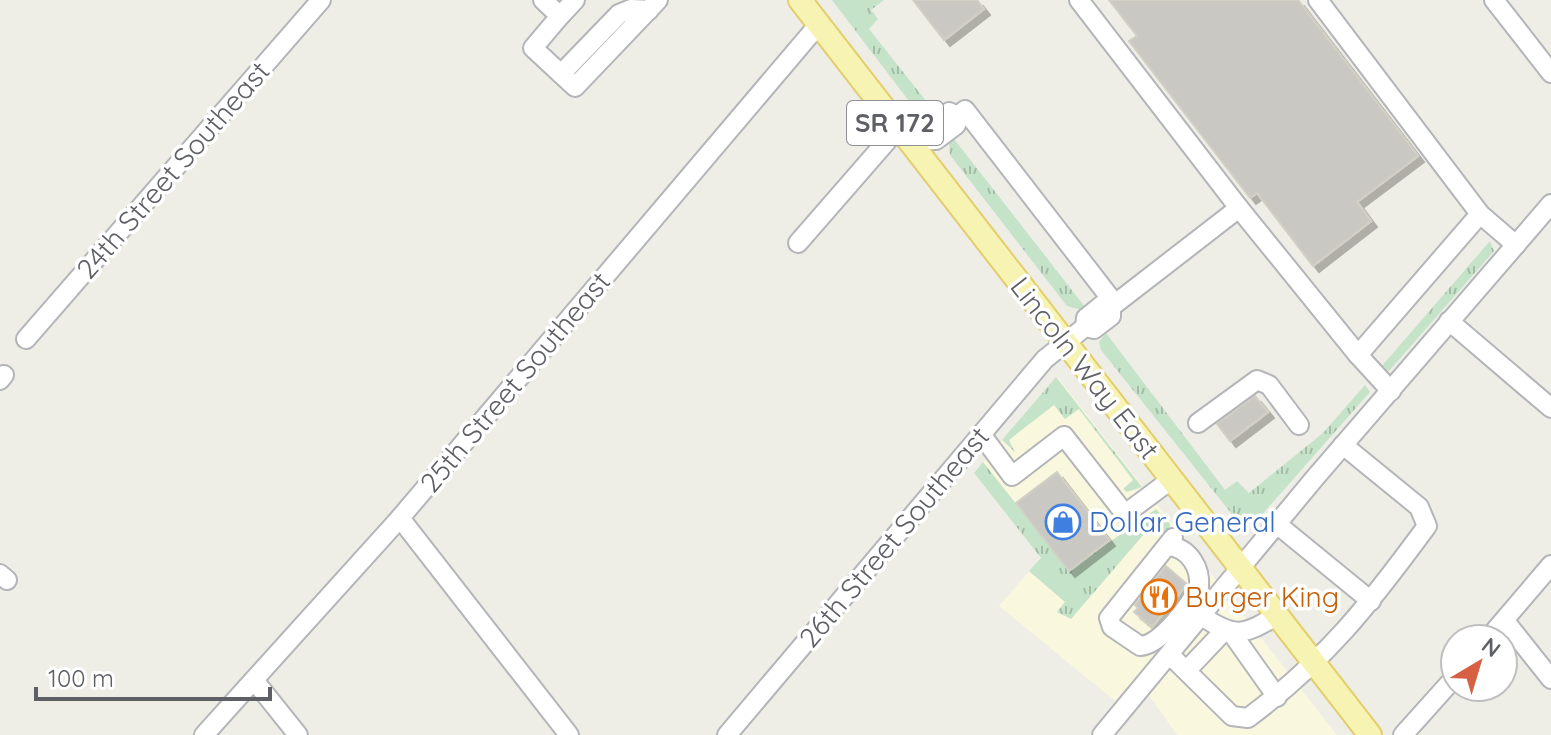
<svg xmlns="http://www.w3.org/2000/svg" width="1551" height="735" font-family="Quicksand,sans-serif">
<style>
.commercial{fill:#faf7df}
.grass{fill:url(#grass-tufts)}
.building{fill:#cac8c2;stroke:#d2d0c5;stroke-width:2;filter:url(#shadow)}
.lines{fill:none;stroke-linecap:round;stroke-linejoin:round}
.minor-casing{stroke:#b3b5b9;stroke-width:22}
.major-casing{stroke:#e3ce6b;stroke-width:26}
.minor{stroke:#fff;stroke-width:18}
.major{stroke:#f7f3b3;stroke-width:22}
.labels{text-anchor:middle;stroke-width:7;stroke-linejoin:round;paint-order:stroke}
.shield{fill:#fff;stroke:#8e9093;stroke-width:2}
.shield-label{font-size:26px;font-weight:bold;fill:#5e6065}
.street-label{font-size:28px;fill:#5e6065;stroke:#fff}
.shop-label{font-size:28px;fill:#366cbe;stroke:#fff;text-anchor:start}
.food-label{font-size:28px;fill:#c56008;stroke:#fff;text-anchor:start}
</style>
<defs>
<pattern id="grass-tufts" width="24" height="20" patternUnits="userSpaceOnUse" patternTransform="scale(2)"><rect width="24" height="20" fill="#c5e3c9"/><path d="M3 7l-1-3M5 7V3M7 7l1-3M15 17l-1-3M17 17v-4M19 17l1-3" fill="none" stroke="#a3bba7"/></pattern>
<filter id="shadow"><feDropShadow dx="6" dy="6" stdDeviation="0" flood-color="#0004"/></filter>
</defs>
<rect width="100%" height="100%" fill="#eeede6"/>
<polygon class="commercial" points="1056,377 1059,379 1337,735 1177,735 1136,677 1115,701 999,606 1041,558 974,473"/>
<g class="grass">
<polygon points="832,0 884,0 871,10 878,19 869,29 934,111 925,115 915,109"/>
<polygon points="954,139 1085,307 1081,310 1067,306 950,155 949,144"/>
<polygon points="1490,241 1494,251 1389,371 1381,367"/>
<polygon points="1106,333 1225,490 1237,481 1249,493 1323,433 1365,385 1370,392 1259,518 1253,523 1239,523 1101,350 1099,342"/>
<polygon points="1056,377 1142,487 1127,492 1123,489 1133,480 1079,409 1065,419 1054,405 1009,440 1015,452 1002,440"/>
<polygon points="983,462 1069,571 1156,509 1170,524 1169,534 1161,536 1150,527 1071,619 1057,612 1065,602 1029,571 1041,558 974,473"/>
</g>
<g class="building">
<polygon points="913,0 977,0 984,9 944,40"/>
<polygon points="1109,0 1298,0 1418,156 1357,202 1371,221 1313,266 1257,193 1250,198 1129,41 1137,36"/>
<polygon points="1255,396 1268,412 1230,441 1217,424"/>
<polygon points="1057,472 1109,540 1069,571 1016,503"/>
<polygon points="1166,566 1187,584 1152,627 1134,612 1138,608 1135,605"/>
</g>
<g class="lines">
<g class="minor-casing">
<g id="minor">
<polyline points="543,0 560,16 575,0"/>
<polyline points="1079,0 1239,208 1358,355 1480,214"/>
<polyline points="1318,0 1480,214 1516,245"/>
<polyline points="1494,0 1551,73"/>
<polyline points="560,16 533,48 575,87 658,0"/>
<polyline points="561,74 619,14 631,9 649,10"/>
<polyline points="958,116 949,112 929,128 922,140 936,140 956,125 958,116 965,110 1115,304 1239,208"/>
<polyline points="798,243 899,127"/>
<polyline points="1449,321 1551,408"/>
<polyline points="26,339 321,0"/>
<polyline points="1358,355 1391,391"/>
<polyline points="0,380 4,375"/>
<polyline points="1198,423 1257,380 1269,385 1299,425"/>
<polyline points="981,434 1012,476 1064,436 1125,514 1172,479"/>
<polyline points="400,518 569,735"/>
<polyline points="1278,525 1371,601"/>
<path d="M1169,546C1189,548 1201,568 1199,587C1190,605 1161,645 1140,646L1112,627L1109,618L1173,538"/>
<polyline points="0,574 7,580"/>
<path d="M1202,616C1235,639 1244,635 1278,615"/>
<polyline points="1505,621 1551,679"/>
<polyline points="1231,632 1277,697"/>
<polyline points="1488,639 1551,565"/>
<path d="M1170,655L1232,716L1248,718C1327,659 1369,605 1427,526L1419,507L1343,445"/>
<polyline points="1187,670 1224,631"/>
<polyline points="254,680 298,735"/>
<polyline points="204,735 400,518 819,24"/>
<polyline points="727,735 1045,359 1085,327 1086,318 1102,305 1111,307 1111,316 1094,329 1085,327"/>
<polyline points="1102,735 1314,479 1551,204"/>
<polyline points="1403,735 1455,677"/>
</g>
</g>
<g class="major-casing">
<polyline id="major" points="800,0 1370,735"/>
</g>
<use href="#minor" class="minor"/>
<use href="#major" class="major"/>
</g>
<defs>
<g id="shop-ring" transform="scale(1.8)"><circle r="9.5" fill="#fff" stroke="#3f7fe0" stroke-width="1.5"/><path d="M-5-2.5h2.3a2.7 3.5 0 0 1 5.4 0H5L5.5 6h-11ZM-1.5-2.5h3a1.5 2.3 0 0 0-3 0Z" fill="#3f7fe0"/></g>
<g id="restaurant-ring" transform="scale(1.8)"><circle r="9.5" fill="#fff" stroke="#e8710a" stroke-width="1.5"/><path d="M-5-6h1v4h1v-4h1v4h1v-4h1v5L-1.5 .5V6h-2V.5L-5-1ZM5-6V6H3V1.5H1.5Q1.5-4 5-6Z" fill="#e8710a"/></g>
</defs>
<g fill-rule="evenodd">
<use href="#shop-ring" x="1063" y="522"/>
<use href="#restaurant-ring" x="1159" y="597"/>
</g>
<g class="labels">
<rect class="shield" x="847" y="101" width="96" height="44" rx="6"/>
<g class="shield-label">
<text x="895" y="132">SR 172</text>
</g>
<g class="street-label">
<text transform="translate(173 170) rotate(-49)" y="10">24th Street Southeast</text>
<text transform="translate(1085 368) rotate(52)" y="10">Lincoln Way East</text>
<text transform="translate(515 382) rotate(-50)" y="10">25th Street Southeast</text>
<text transform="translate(894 537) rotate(-50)" y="10">26th Street Southeast</text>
</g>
<g class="shop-label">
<text x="1089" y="532">Dollar General</text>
</g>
<g class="food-label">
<text x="1185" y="607">Burger King</text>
</g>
</g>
<g transform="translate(1479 663) rotate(38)"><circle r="38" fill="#ffffff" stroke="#bfbfc1" stroke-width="2"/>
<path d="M0-6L14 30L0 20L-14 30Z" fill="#d75f43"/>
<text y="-12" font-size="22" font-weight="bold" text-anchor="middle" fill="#5e6065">N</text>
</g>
<path d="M36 687v12h234v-12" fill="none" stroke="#5e6065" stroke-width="4"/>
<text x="48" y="687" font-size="24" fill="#5e6065" stroke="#ffffff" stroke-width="6" paint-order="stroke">100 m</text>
</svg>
